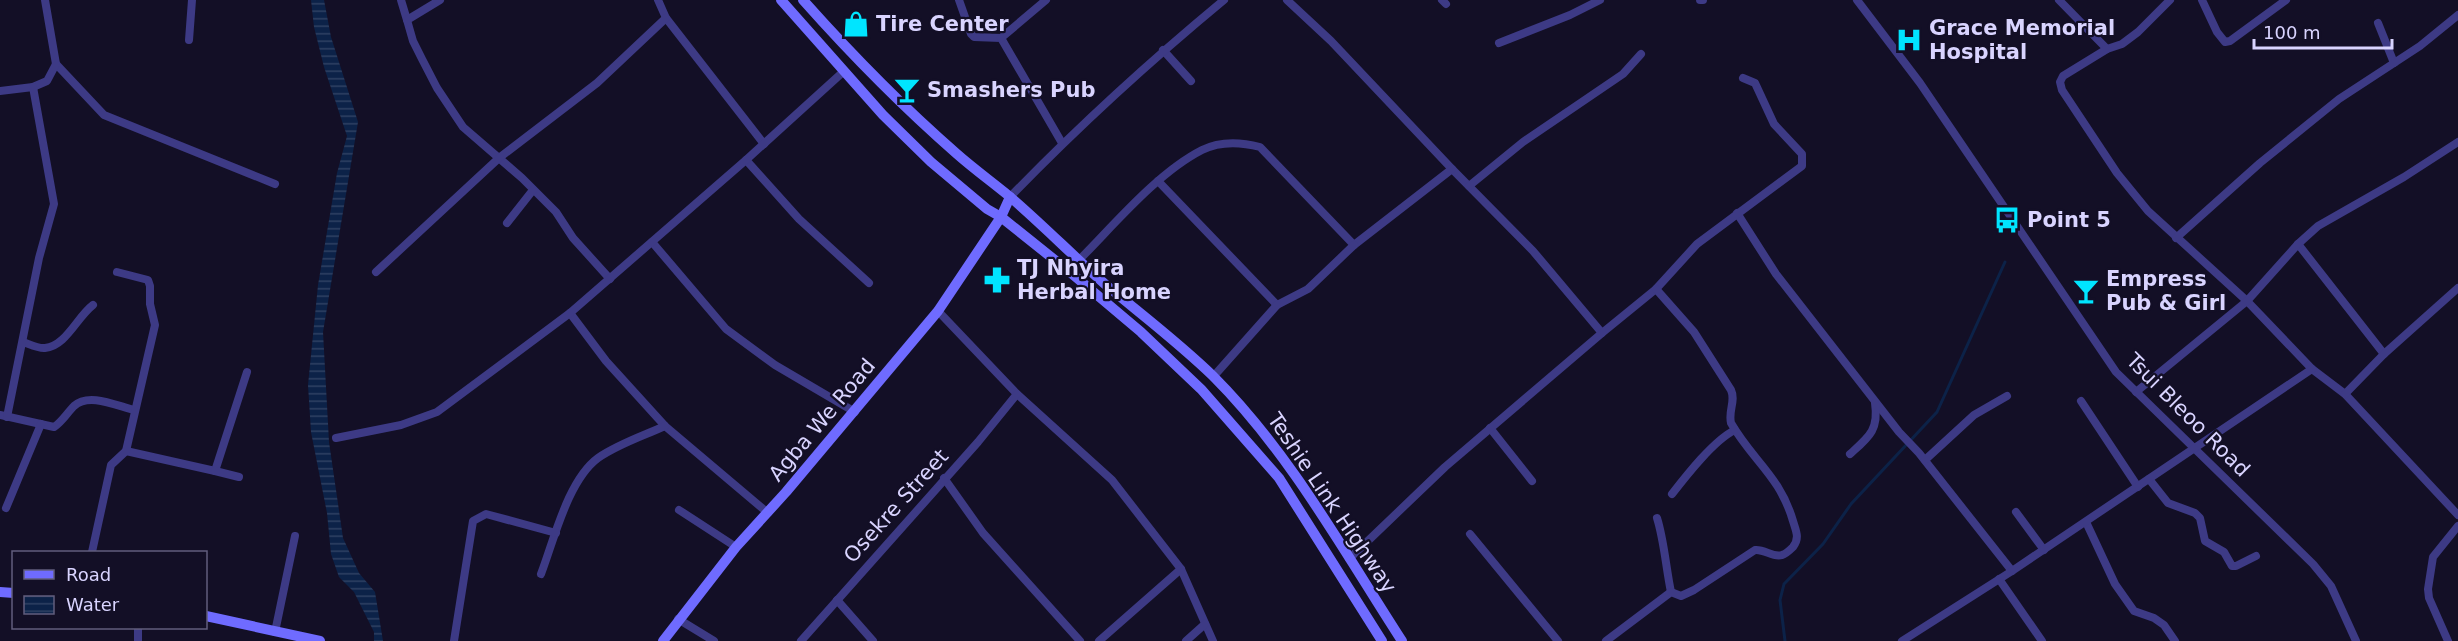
<svg xmlns="http://www.w3.org/2000/svg" width="2458" height="641" font-family="'DejaVu Sans',sans-serif">
<style>
.water{fill:url(#water-rules)}
.lines{fill:none;stroke-linecap:round;stroke-linejoin:round}
.stream{stroke:#0c2248;stroke-width:3}
.minor{stroke:#3d3a85;stroke-width:8}
.secondary{stroke:#6f6bff;stroke-width:10}
.labels{text-anchor:middle;stroke-width:4.5;stroke-linejoin:round;paint-order:stroke}
.poi-label{font-size:21px;font-weight:bold;fill:#d9d4ff;stroke:#130f26;text-anchor:start}
.street-label{font-size:21px;fill:#d9d4ff;stroke:#130f26}
</style>
<defs>
<pattern id="water-rules" width="6" height="5" patternUnits="userSpaceOnUse" patternTransform="scale(1.5)"><rect width="6" height="5" fill="#0c2248"/><path d="M0 2.5h6" fill="none" stroke="#2f4163"/></pattern>
</defs>
<rect width="100%" height="100%" fill="#130f26"/>
<polygon class="water" points="311,0 324,0 331,37 358,122 323,332 329,442 343,538 359,573 375,592 383,641 374,641 374,632 354,592 339,577 331,554 327,513 311,432 308,385 318,285 337,173 347,136 324,67 314,27"/>
<g class="lines">
<polyline class="stream" points="1785,641 1780,600 1784,584 1823,544 1851,504 1937,412 2005,262"/>
<g class="minor">
<polyline points="401,0 407,20"/>
<polyline points="440,0 407,20 413,41 422,59 437,88 463,127 522,178 556,212 573,238 610,279"/>
<polyline points="658,0 666,18 764,144"/>
<polyline points="959,0 971,34 974,37 1001,38 1062,143"/>
<polyline points="1287,0 1331,41 1452,169 1533,251 1602,333"/>
<polyline points="1442,0 1446,4"/>
<polyline points="1700,0 1703,0"/>
<polyline points="1857,0 1920,83 2116,372 2313,564 2331,586 2356,641"/>
<polyline points="2059,0 2107,49"/>
<polyline points="2170,0 2138,32 2122,44 2107,49 2063,76 2060,82 2062,90 2117,173 2148,211 2247,301 2312,369 2345,394 2458,515"/>
<polyline points="2202,0 2217,32 2225,42 2230,41 2286,0"/>
<polyline points="2378,23 2394,63"/>
<polyline points="1001,38 1046,0"/>
<polyline points="189,40 192,0"/>
<polyline points="1499,43 1570,15 1600,0"/>
<polyline points="1163,50 1191,81"/>
<polyline points="56,64 104,115 275,184"/>
<polyline points="0,91 33,87 47,81 56,64 45,0"/>
<polyline points="746,160 799,219 869,283"/>
<polyline points="1158,181 1277,305"/>
<polyline points="1469,186 1523,142 1623,74 1641,54"/>
<path d="M1010,197C1078,127 1149,62 1224,0"/>
<polyline points="1737,213 1776,274 1899,432 1919,453 2012,571"/>
<polyline points="507,223 533,190"/>
<polyline points="2176,238 2260,163 2339,99 2420,46 2458,15"/>
<polyline points="652,242 726,329 775,365 855,412"/>
<polyline points="2298,244 2384,354"/>
<path d="M1079,260C1114,225 1157,173 1202,150C1220,141 1241,142 1260,147L1354,245L1452,169"/>
<polyline points="376,272 499,158 597,83 666,18"/>
<polyline points="938,311 1017,394 1112,480 1181,569 1213,641"/>
<polyline points="570,313 606,361 665,426 768,513"/>
<path d="M23,342C29,344 39,349 45,348C66,346 77,317 93,305"/>
<polyline points="1213,377 1277,305 1308,289 1354,245"/>
<polyline points="2136,392 2247,301 2298,244 2318,226 2404,177 2458,142"/>
<polyline points="2345,394 2384,354 2458,288"/>
<polyline points="2081,401 2138,487"/>
<path d="M0,415L54,427C62,422 67,413 74,406C89,392 117,406 134,410"/>
<polyline points="7,417 39,258 54,204 33,87"/>
<polyline points="1490,428 1532,481"/>
<polyline points="336,438 401,425 437,412 570,313 746,160 843,72"/>
<polyline points="126,451 215,471 247,372"/>
<path d="M1850,454C1869,437 1879,430 1875,403"/>
<polyline points="1925,460 1974,415 2007,396"/>
<polyline points="215,471 239,477"/>
<polyline points="944,478 983,533 1080,641"/>
<polyline points="2149,479 2168,503 2195,513 2200,518 2205,541 2224,552 2232,566 2236,566 2256,556"/>
<path d="M1672,494C1686,476 1714,440 1735,430"/>
<polyline points="6,508 41,424"/>
<polyline points="679,510 736,547"/>
<polyline points="2016,512 2044,550"/>
<path d="M1657,518C1664,540 1666,568 1671,592"/>
<polyline points="2086,522 2115,584 2134,611 2154,618 2164,625 2175,641"/>
<polyline points="1470,534 1558,641"/>
<polyline points="92,552 111,465 126,451 155,325 150,304 150,286 148,280 117,272"/>
<polyline points="1349,559 1445,467 1602,333 1656,289 1697,244 1802,166 1802,154 1774,124 1755,83 1743,78"/>
<path d="M541,574C554,540 568,480 598,458C618,444 643,436 665,426"/>
<polyline points="1999,579 2042,641"/>
<polyline points="837,600 873,641"/>
<polyline points="678,619 714,641"/>
<polyline points="275,632 295,536"/>
<polyline points="138,641 138,628"/>
<polyline points="454,641 473,521 486,514 556,533"/>
<polyline points="801,641 978,442 1017,394"/>
<polyline points="1099,641 1181,569"/>
<polyline points="1186,641 1205,624"/>
<path d="M1606,641L1671,592L1681,596L1694,590L1755,550C1765,549 1773,558 1782,555C1786,554 1790,550 1793,547C1800,538 1796,531 1793,521C1780,476 1752,460 1731,423C1728,411 1736,401 1731,390L1694,332L1656,289"/>
<polyline points="1902,641 2012,571 2312,369"/>
<polyline points="2448,641 2429,598 2428,589 2433,557 2458,526"/>
</g>
<g class="secondary">
<polyline points="781,0 883,115 931,162 987,209 1001,217 1071,273 1141,332 1201,389 1279,478 1382,641"/>
<path d="M803,0C851,54 902,106 957,154C974,169 992,182 1009,196C1043,225 1073,256 1106,285C1142,315 1179,343 1213,376C1290,453 1343,550 1402,641"/>
<polyline points="0,592 14,593"/>
<polyline points="206,616 320,641"/>
<polyline points="663,641 736,547 786,492 938,311 1001,217 1010,197"/>
</g>
</g>
<defs>
<g id="shop-bare" transform="scale(2.07)"><path d="M-5-2.5h2.3a2.7 3.5 0 0 1 5.4 0H5L5.5 6h-11ZM-1.5-2.5h3a1.5 2.3 0 0 0-3 0Z" fill="#00e5ff" stroke="#130f26" stroke-width="2.5" paint-order="stroke"/></g>
<g id="hospital-bare" transform="scale(2.07)"><path d="M-5-5h3v3.5h4V-5h3V5h-3V1.5h-4V5h-3Z" fill="#00e5ff" stroke="#130f26" stroke-width="2.5" paint-order="stroke"/></g>
<g id="bar-bare" transform="scale(2.07)"><path d="M-6-5H6L.8 .8V4.5H3.5V6h-7V4.5H-.8V.8Z" fill="#00e5ff" stroke="#130f26" stroke-width="2.5" paint-order="stroke"/></g>
<g id="bus-bare" transform="scale(2.07)"><path d="M-5-6H5V4H4V6H2V4H-2V6H-4V4H-5ZM-3.5-4V0h7V-4ZM-3.5 1.2v1.5H-2V1.2ZM2 1.2v1.5H3.5V1.2Z" fill="#00e5ff" stroke="#130f26" stroke-width="2.5" paint-order="stroke"/></g>
<g id="pharmacy-bare" transform="scale(2.07)"><path d="M-2-6h4v4h4v4h-4v4h-4v-4h-4v-4h4Z" fill="#00e5ff" stroke="#130f26" stroke-width="2.5" paint-order="stroke"/></g>
</defs>
<g fill-rule="evenodd">
<use href="#shop-bare" x="856" y="24"/>
<use href="#hospital-bare" x="1909" y="40"/>
<use href="#bar-bare" x="907" y="90"/>
<use href="#bus-bare" x="2007" y="220"/>
<use href="#pharmacy-bare" x="997" y="280"/>
<use href="#bar-bare" x="2086" y="291"/>
</g>
<g class="labels">
<g class="poi-label">
<text x="876" y="31">Tire Center</text>
<text x="1929" y="35">Grace Memorial<tspan x="1929" dy="24">Hospital</tspan></text>
<text x="927" y="97">Smashers Pub</text>
<text x="2027" y="227">Point 5</text>
<text x="1017" y="275">TJ Nhyira<tspan x="1017" dy="24">Herbal Home</tspan></text>
<text x="2106" y="286">Empress<tspan x="2106" dy="24">Pub &amp; Girl</tspan></text>
</g>
<g class="street-label">
<text transform="translate(2188 415) rotate(45)" y="7">Tsui Bleoo Road</text>
<text transform="translate(822 420) rotate(-50)" y="7">Agba We Road</text>
<text transform="translate(1332 503) rotate(56)" y="7">Teshie Link Highway</text>
<text transform="translate(896 506) rotate(-48)" y="7">Osekre Street</text>
</g>
</g>
<rect x="12" y="551" width="195" height="78" fill="#130f26" stroke="#625e7d" stroke-width="1.5"/>
<rect x="24" y="570" width="30" height="9" fill="#6f6bff" stroke="#625e7d" stroke-width="1.5"/>
<text x="66" y="581" font-size="18" fill="#d9d4ff">Road</text>
<rect x="24" y="596" width="30" height="18" fill="url(#water-rules)" stroke="#625e7d" stroke-width="1.5"/>
<text x="66" y="611" font-size="18" fill="#d9d4ff">Water</text>
<path d="M2254 39v9h138v-9" fill="none" stroke="#d9d4ff" stroke-width="3"/>
<text x="2263" y="39" font-size="18" fill="#d9d4ff" stroke="#130f26" stroke-width="4.5" paint-order="stroke">100 m</text>
</svg>
